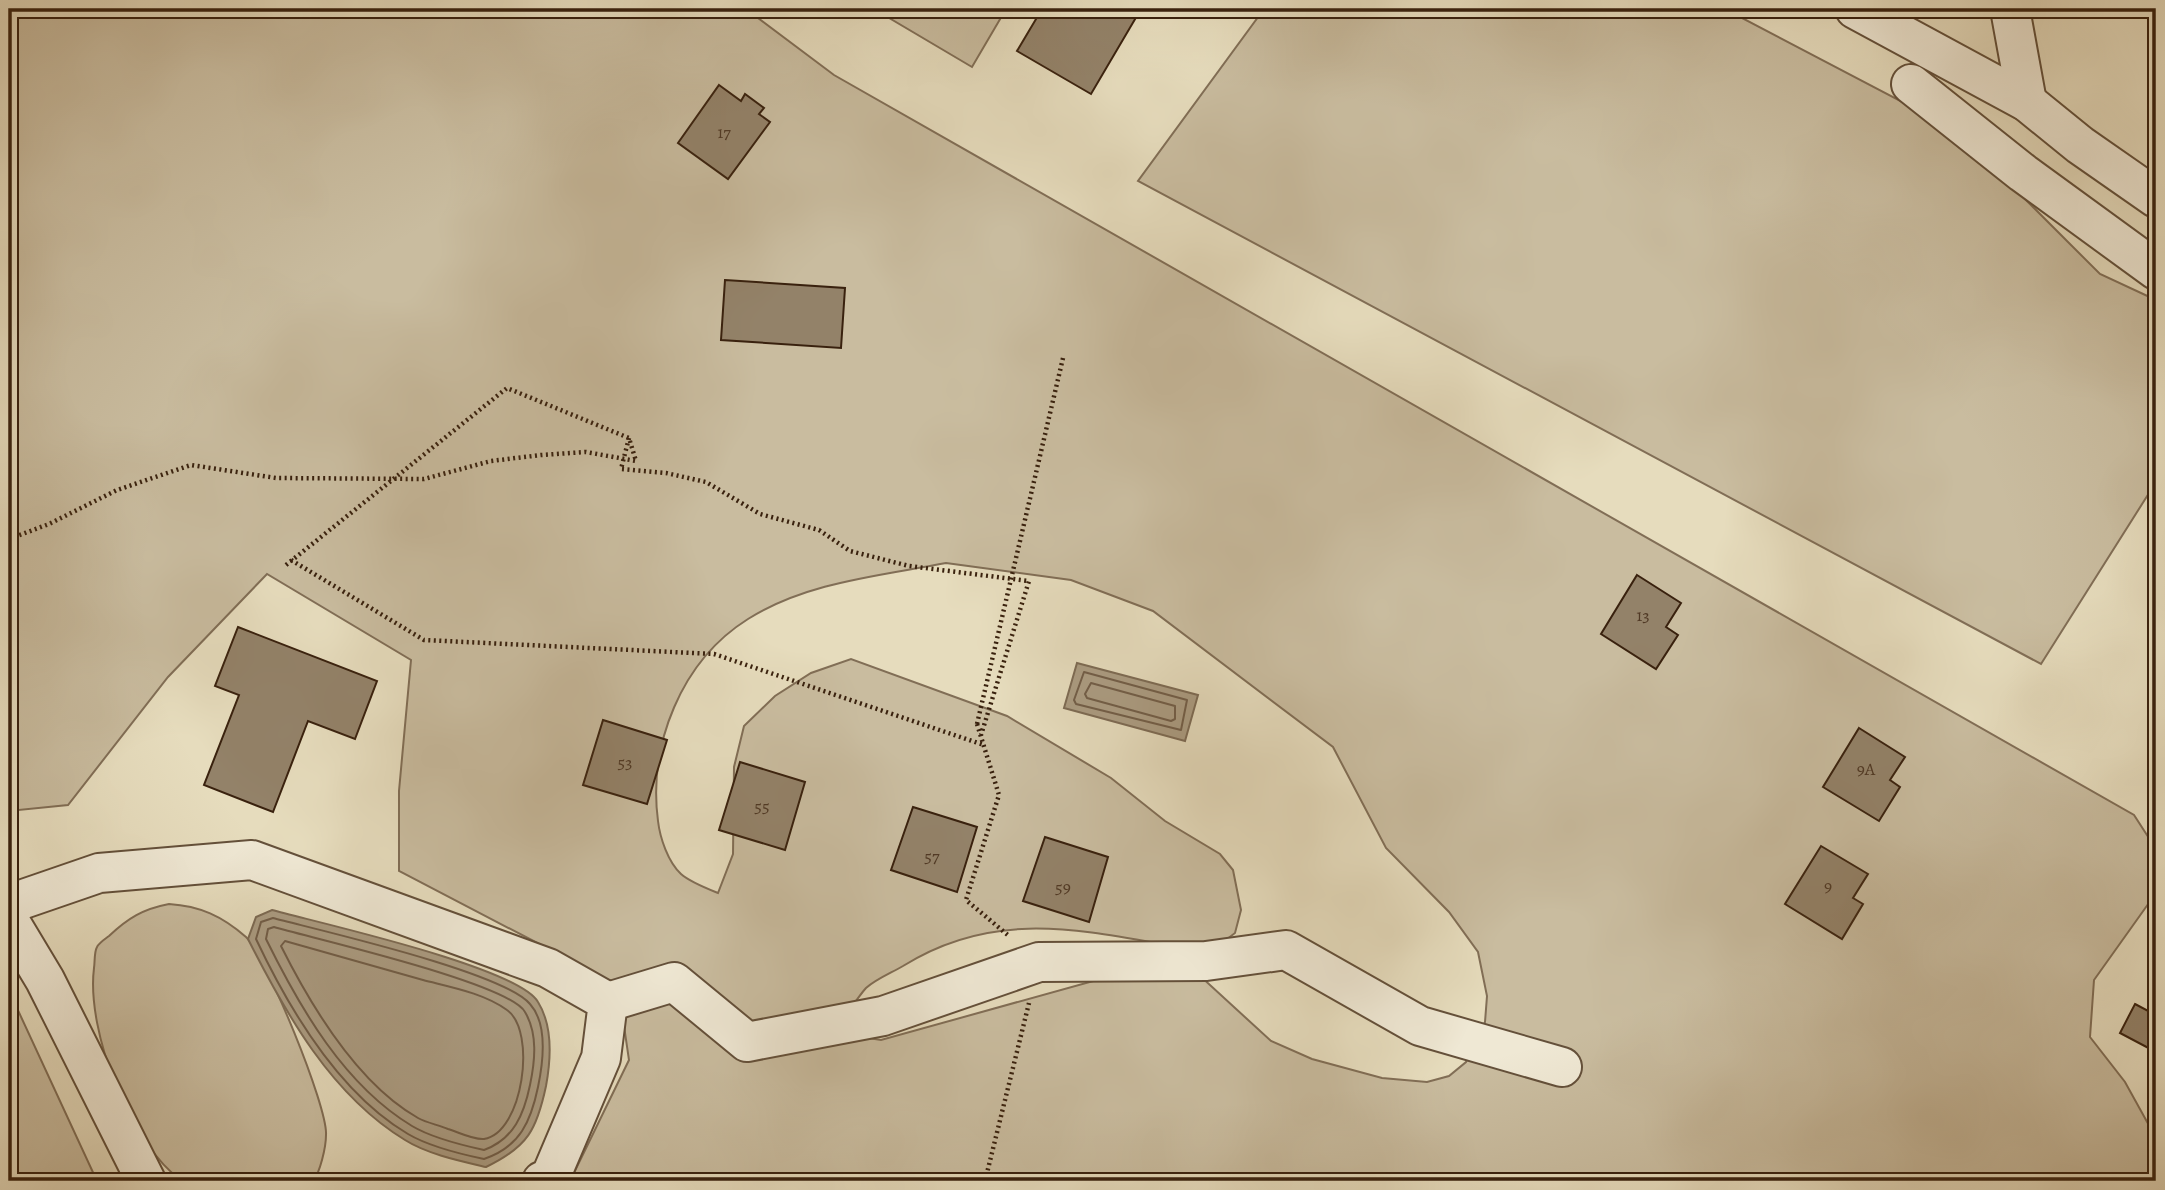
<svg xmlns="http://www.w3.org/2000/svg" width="2165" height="1190" font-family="Alegreya,serif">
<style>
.green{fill:#c9bc9f;stroke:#816e56;stroke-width:2;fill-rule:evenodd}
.water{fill:#ab9c82;stroke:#7d6b54;stroke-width:2}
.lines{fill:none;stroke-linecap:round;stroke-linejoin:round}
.shore{stroke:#725e48;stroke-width:2}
.building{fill:#938269;stroke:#39210e;stroke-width:2}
.minor-casing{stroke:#64503a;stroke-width:42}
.path{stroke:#39210e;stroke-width:4.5;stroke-dasharray:2 3.5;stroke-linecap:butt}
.minor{stroke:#efe8d4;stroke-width:38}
.path-bridge{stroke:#39210e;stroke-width:4.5;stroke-dasharray:2 3.5;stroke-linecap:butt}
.labels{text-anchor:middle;stroke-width:6;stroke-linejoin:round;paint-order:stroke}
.number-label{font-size:18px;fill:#503925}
</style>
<rect width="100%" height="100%" fill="#e6dcbd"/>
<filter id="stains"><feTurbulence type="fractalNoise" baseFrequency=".00286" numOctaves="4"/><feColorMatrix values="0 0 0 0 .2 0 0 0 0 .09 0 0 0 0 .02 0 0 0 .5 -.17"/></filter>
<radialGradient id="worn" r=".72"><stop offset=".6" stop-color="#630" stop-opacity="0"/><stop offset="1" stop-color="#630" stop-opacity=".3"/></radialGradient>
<g class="green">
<path d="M9,9H746L834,75L2134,815L2156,849V893L2094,980L2090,1037L2125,1082L2156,1138V1181H570L629,1060L618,985L399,871V791L411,660L267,574L168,677L68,805L9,811ZM946,563L1071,580L1153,611L1333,747L1386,848L1449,912L1478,952L1487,996L1485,1022L1466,1062L1449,1076L1427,1082L1382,1078L1312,1059L1271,1041L1198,974L1104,978L881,1040L856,1036L841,1022C849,1012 857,998 866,988C876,979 891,973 903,966C1000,905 1092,933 1197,950L1218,946L1235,933L1241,910L1233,870L1220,854L1165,821L1111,778L1007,716L851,659L811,673L775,696L744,726L734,767L733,854L718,893C708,889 690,882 681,874C668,862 660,838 658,821C648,745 681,661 748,619C807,582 879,576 946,563Z"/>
<polygon points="874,9 1006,9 972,67"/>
<polygon points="1264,9 1725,9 1956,130 2100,274 2156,300 2156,482 2041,664 1138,181"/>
<path d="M169,904C200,906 222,916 246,937C266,956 328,1107 326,1135C326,1147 320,1173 313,1181H182C130,1144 86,1031 94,968C95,962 94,952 97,947C99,943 105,939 109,936C128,918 143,909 169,904Z"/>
<polygon points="9,991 10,993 97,1181 9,1181"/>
</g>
<g class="water">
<polygon points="1077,663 1198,695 1185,741 1064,708"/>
<path d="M272,910C319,923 518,967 538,1002C553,1026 551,1059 546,1086C537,1129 528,1147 486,1167C460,1161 427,1154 405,1140C331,1095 286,1014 248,939L256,917Z"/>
</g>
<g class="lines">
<g class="shore">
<polygon points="1084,672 1187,700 1181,730 1076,704 1074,700"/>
<polygon points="1091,683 1175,706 1175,719 1171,721 1087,698 1085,694"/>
<path d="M273,918C322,931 503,972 530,1004C548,1024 543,1063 538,1087C531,1121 520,1147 484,1159C460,1154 430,1147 408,1134C340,1094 289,1009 256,939L261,922Z"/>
<path d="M274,927C315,939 509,983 525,1012C538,1034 535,1061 530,1085C524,1114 514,1139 484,1150C461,1145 432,1138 412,1126C344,1085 300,1008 266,939L268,929Z"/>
<path d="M285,941C331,954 377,967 423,980C450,987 484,993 507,1010C537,1031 523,1133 484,1139C473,1140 458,1132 448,1129C439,1125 427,1123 418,1118C358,1084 311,1006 281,946Z"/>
</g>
</g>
<g class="building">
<polygon points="1042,9 1141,9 1091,94 1017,51"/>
<polygon points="719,85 741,101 745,94 764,108 759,114 770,122 728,179 678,143"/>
<polygon points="725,280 845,288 841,348 721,340"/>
<polygon points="1637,575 1681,603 1666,627 1678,635 1656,669 1601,634"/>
<polygon points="238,627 377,681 355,739 308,721 273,812 204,785 239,695 215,686"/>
<polygon points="603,720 667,740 647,804 583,785"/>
<polygon points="1859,728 1905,757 1890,780 1900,787 1879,821 1823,787"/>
<polygon points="740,762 805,782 785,850 719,830"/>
<polygon points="913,807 977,827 957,892 891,870"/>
<polygon points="1045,837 1108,857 1089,922 1023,901"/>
<polygon points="1821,846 1868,874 1853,898 1863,904 1842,939 1785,904"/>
<polygon points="2135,1004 2156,1015 2156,1052 2120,1033"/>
</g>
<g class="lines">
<g class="minor-casing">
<g id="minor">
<polyline points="1855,9 2027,102 2080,145 2156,198"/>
<polyline points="2010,9 2027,102"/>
<polyline points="1911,84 2023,173 2156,270"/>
<polyline points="9,904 99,873 252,860 548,968 608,1002 601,1058 550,1178 542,1181"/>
<polyline points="9,920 45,980 146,1181"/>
<polyline points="608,1002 674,982 747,1042 883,1016 1039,962 1206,961 1286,950 1420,1026 1562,1067"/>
</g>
</g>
<g class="path">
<polyline points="629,438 621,469 666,473 706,482 760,514 819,530 850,551 909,566 1029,581 981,735"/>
<polyline points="9,539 49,524 117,490 191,465 276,478 424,479 491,461 541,455 586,452 636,461 629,438"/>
<polyline points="291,560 424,640 714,654 984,745"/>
<polyline points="286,565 507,388 629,438"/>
<polyline points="977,724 999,795 966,900 1009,936"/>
<polyline points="985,1181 1029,1003"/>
</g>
<use href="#minor" class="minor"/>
<polyline class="path-bridge" points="977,724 1063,358"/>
</g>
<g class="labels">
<g class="number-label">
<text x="724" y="138">17</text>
<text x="1643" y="621">13</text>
<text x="625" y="768">53</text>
<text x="1866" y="775">9А</text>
<text x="762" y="812">55</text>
<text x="932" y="862">57</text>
<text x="1828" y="892">9</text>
<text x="1063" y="893">59</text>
</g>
</g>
<rect width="2165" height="1190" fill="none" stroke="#e6dcbd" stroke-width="35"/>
<rect x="10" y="10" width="2144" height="1169" fill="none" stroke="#39210e" stroke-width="3.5"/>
<rect x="18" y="18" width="2130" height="1155" fill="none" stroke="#39210e" stroke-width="2"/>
<rect width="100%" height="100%" filter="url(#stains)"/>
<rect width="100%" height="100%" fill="url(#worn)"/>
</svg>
